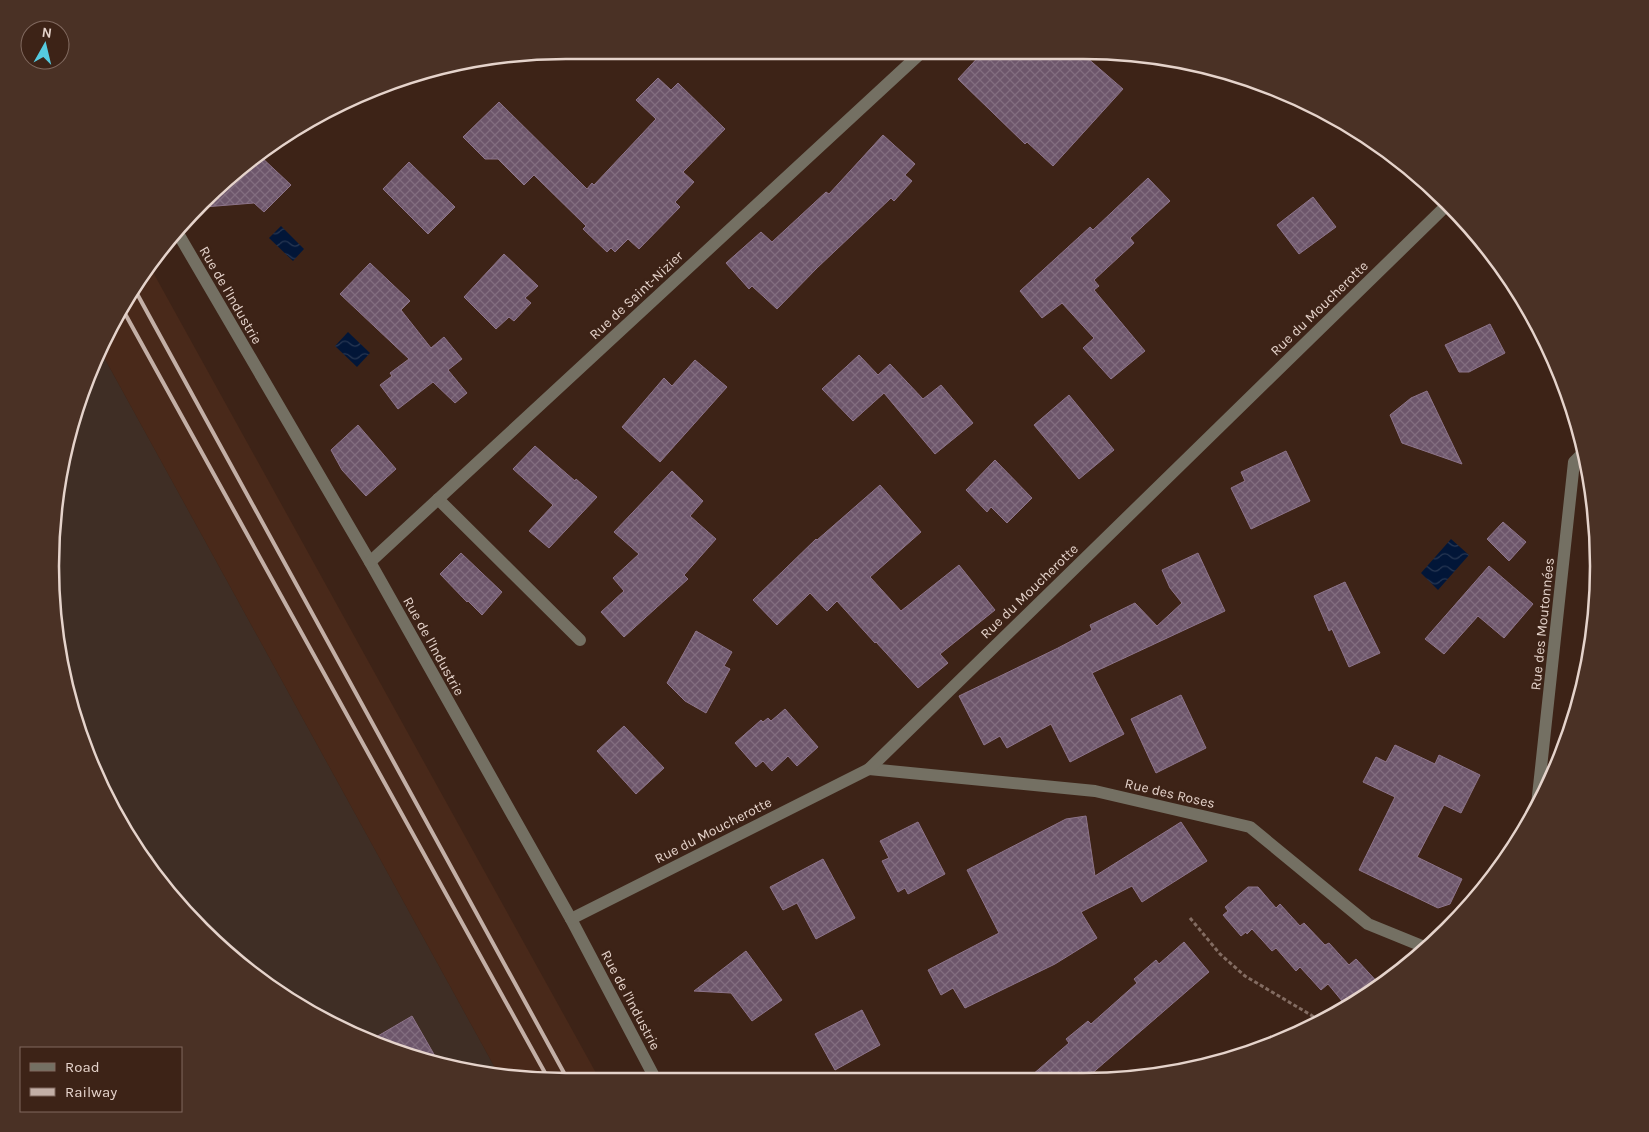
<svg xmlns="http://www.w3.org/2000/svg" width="1649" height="1132" font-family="Karla,sans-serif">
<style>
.commercial{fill:#3f2e25}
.built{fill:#49291a}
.water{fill:url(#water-waves)}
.building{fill:url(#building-cross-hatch);stroke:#8d748a}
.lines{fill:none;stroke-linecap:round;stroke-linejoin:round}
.path{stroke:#836c62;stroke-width:3;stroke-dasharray:4 2.5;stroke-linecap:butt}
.minor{stroke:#747063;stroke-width:12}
.rail{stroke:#c3afa6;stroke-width:4}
.labels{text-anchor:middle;stroke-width:4.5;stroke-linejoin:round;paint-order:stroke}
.street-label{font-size:14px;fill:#e5d3cb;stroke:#3d2317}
.rim{fill:none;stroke:#e5d3cb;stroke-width:2.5}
</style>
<defs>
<pattern id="water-waves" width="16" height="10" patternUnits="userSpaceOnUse" patternTransform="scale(1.25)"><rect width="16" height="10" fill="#021638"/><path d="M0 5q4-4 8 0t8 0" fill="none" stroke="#273753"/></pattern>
<pattern id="building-cross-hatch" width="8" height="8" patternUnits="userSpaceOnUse" patternTransform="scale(1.25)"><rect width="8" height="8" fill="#6d566b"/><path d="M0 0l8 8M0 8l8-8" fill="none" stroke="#826d7f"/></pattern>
</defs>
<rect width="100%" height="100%" fill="#3d2317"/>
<polygon class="commercial" points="100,350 499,1075 466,1072 338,1029 279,995 201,931 119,824 89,763 60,667 51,532 68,433 89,369"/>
<polygon class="built" points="149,265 601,1082 566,1082 499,1075 100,350"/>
<g class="water">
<polygon points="281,226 304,249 293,261 269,238"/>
<polygon points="348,332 370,353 357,367 335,346"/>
<polygon points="1451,539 1469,555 1438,590 1421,573"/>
</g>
<g class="building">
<polygon points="1078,50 1123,89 1053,166 1027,142 1025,144 958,79 984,51"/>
<polygon points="658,78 671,90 678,83 725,129 683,172 694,182 675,202 680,207 639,249 628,239 615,252 611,248 607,252 583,229 586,226 534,175 524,185 498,159 485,159 463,137 499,102 587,189 592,183 594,185 656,119 636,100"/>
<polygon points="883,135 915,164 905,175 912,181 894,201 891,198 817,268 777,309 752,286 749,289 726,263 761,232 772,242 826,192 829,194"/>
<polygon points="258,154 291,185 264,212 254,203 204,207 234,174"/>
<polygon points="409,162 455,207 428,234 383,189"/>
<polygon points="1148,178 1170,201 1130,238 1134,243 1094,280 1099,286 1094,290 1145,351 1111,379 1083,348 1094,338 1062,303 1042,318 1020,291 1090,227 1093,230"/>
<polygon points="1313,197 1336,227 1299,254 1277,225"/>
<polygon points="504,254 538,286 525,298 531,303 514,321 509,317 496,329 464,297"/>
<polygon points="370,263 410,301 401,310 431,348 444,337 462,359 448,370 467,393 455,403 433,382 398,409 380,385 392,376 390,373 409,359 340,294"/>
<polygon points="1490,324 1505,353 1469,372 1459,372 1445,345"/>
<polygon points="859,355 878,375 890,364 923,399 941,385 973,423 935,454 884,393 853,421 822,389"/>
<polygon points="695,360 727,387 660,462 622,427 664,378 672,386"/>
<polygon points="1427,391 1462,464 1402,443 1390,415 1411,398"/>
<polygon points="1069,395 1114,450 1079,479 1034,425"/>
<polygon points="358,425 396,469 366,496 342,470 331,450"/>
<polygon points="535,446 575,481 576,479 597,497 549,548 529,531 553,505 513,469"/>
<polygon points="1286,451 1310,501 1251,529 1231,488 1245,481 1241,472"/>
<polygon points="995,460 1032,498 1007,523 991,507 987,512 966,490"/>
<polygon points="672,471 703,501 690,516 716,539 684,575 688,579 624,637 601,612 624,591 613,578 639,554 614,532"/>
<polygon points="880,485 921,532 870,577 901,611 959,565 995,610 940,654 948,663 918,688 876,642 875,643 837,601 827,611 810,593 777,625 753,600 816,539 817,540"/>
<polygon points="1503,522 1526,542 1509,561 1487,539"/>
<polygon points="461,553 502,592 482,615 468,601 467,602 440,574"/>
<polygon points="1198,553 1225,611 1092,673 1124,734 1070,762 1051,724 1007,748 1000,736 984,745 959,696 1058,648 1092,630 1090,625 1135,603 1157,626 1182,603 1170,588 1162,570"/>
<polygon points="1489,566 1533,604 1504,638 1478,616 1444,654 1425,639"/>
<polygon points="1345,582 1380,653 1349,667 1332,629 1329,631 1314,596"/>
<polygon points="696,631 732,652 724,666 730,669 706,713 685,701 667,683"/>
<polygon points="1181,695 1206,748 1156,773 1131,719"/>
<polygon points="785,709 818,747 797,766 788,756 772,771 763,761 756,767 735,743 761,720 763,722 768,718 771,721"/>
<polygon points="624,726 664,768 636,794 597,751"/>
<polygon points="1395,745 1435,764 1439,755 1480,775 1461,813 1444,805 1417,857 1462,879 1450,904 1438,908 1359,870 1395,797 1363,782 1376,757 1386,762"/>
<polygon points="1086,816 1095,876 1181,822 1207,861 1142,902 1132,886 1081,912 1097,938 1055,964 965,1008 953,988 941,995 928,970 999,933 967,870 1066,819"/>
<polygon points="918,822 945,874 908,894 905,888 898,892 882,861 889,858 880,841"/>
<polygon points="823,859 855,918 816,939 797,903 783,910 770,887"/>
<polygon points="1248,887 1258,887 1276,908 1280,904 1300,926 1304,923 1325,945 1329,943 1349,965 1356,959 1381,986 1370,995 1347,1007 1328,984 1321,990 1300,967 1296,971 1276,948 1272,951 1252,929 1247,934 1246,932 1241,936 1223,915 1228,911 1225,907"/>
<polygon points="1184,942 1209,972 1082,1082 1024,1082 1069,1043 1066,1039 1088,1021 1091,1024 1137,983 1134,979 1156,960 1159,964"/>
<polygon points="746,951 782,1000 752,1021 731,993 694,991"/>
<polygon points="862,1010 880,1045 835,1070 815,1034"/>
<polygon points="412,1016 439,1063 371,1040"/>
</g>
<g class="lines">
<polyline class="path" points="1190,918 1220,954 1245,976 1321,1021"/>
<g class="minor">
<polyline points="176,230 370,562 571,919 657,1082"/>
<polyline points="438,499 580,640"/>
<polyline points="370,562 923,51"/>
<polyline points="869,769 1095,791 1250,827 1368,924 1427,948"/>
<polyline points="1537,805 1574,462 1585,451"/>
<polyline points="147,859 148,861"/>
<polyline points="571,919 869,769 1449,203"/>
</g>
<g class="rail">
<polyline points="135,290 569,1082"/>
<polyline points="123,310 549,1080"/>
</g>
</g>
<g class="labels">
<g class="street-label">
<text transform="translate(231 295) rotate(60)" y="5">Rue de l'Industrie</text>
<text transform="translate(636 295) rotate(-43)" y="5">Rue de Saint-Nizier</text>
<text transform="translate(1319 308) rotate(-44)" y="5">Rue du Moucherotte</text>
<text transform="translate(1029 591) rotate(-44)" y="5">Rue du Moucherotte</text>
<text transform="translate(1542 624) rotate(-84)" y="5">Rue des Moutonnées</text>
<text transform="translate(434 646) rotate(61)" y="5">Rue de l'Industrie</text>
<text transform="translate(1170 793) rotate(13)" y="5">Rue des Roses</text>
<text transform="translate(713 830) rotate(-27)" y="5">Rue du Moucherotte</text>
<text transform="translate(631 1000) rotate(62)" y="5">Rue de l'Industrie</text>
</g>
</g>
<path d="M0 0H1649V1132H0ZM566 59H1083A507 507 0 0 1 1590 566V566A507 507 0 0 1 1083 1073H566A507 507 0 0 1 59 566V566A507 507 0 0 1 566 59Z" fill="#4a3125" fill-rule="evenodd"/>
<path class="rim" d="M566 59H1083A507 507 0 0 1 1590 566V566A507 507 0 0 1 1083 1073H566A507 507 0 0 1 59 566V566A507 507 0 0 1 566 59Z"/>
<rect x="20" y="1047" width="162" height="65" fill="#3d2317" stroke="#80695f"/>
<rect x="30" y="1063" width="25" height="8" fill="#747063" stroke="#80695f"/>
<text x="65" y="1072" font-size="15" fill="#e5d3cb">Road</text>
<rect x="30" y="1088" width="25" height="8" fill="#c3afa6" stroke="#80695f"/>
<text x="65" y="1097" font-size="15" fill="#e5d3cb">Railway</text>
<g transform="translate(45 45) rotate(8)"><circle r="24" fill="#3d2317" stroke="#80695f"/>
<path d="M0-4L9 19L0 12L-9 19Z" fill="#55cadf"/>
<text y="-8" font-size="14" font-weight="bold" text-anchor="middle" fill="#e5d3cb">N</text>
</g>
</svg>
